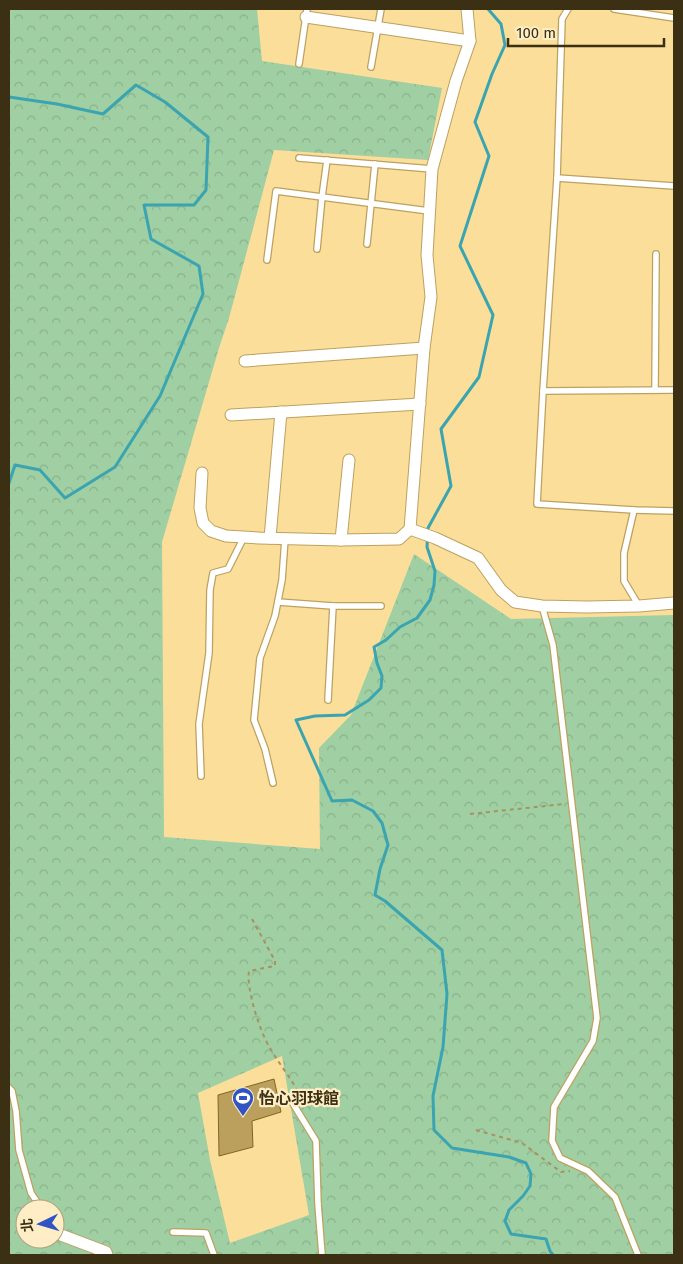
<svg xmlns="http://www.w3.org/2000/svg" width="683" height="1264" font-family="'Fira Sans','Noto Sans TC',sans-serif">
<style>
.forest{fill:url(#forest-crowns);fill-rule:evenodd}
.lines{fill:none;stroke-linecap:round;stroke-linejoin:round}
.stream{stroke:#3aa4b1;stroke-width:3}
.building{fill:#bb9f5d;stroke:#816622}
.service-casing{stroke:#bda15f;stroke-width:8}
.minor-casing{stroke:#bda15f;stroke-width:13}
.path{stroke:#a89260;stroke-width:2;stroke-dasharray:4 4;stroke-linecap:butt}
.service{stroke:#fff;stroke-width:5.5}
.minor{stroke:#fff;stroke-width:11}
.labels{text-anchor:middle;stroke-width:4.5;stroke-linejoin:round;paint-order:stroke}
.poi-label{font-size:16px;font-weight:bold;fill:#3b2f14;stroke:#feedc5;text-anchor:start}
</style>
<defs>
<pattern id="forest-crowns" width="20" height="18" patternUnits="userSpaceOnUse" patternTransform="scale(1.25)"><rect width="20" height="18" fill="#9fcfa3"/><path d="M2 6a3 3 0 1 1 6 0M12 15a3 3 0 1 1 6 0" fill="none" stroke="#8ab28b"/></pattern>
</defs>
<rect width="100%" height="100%" fill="#fbde9a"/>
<path class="forest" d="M9,9H257L262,61L442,88L428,160L274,150L229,318L219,348L162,542L164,837L320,849L319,748L351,715L414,554L511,619L674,615V1255H9ZM282,1056L309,1215L230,1243L210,1160L198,1093ZM25,1209H55V1239H25Z"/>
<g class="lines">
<g class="stream">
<polyline points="488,9 501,24 505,45 492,74 475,122 489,156 460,246 493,315 479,377 441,429 451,486 428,528 427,547 435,571 434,585 430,600 417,618 400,627 386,640 374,647 377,663 382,676 381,688 369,700 345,715 315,716 296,720 332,801 352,800 373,811 382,823 388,845 380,869 375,895 385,901 442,950 447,994 443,1047 433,1096 434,1130 452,1148 509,1157 526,1163 531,1174 530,1186 523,1196 509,1210 505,1221 511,1234 546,1239 550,1251 553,1255"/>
<polyline points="9,97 57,104 103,114 136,85 165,102 208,137 206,190 194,205 144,205 151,239 199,266 203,294 160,396 115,467 65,498 40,470 15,465 9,483"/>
</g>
</g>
<polygon class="building" points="274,1079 281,1112 252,1121 253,1147 219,1156 218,1095"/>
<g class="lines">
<g class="service-casing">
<g id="service">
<polyline points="568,9 562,19 557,178 543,391 537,504 634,510 674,511"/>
<polyline points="614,9 674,18"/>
<polyline points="299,64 307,9"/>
<polyline points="371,67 381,9"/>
<polyline points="299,158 432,169"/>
<polyline points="557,178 674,186"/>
<polyline points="367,244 375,164"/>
<polyline points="317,249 322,197 327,160"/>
<polyline points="267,260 276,191 429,211"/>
<polyline points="655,390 656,254"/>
<polyline points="543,391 674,390"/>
<polyline points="634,510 624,553 624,581 639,606"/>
<polyline points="278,602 333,606 381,606"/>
<polyline points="542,606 553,645 597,1018 593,1041 554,1107 552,1141 560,1158 588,1171 615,1197 638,1255"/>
<polyline points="328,700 333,606"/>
<polyline points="201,776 199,724 209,653 210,590 213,573 228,569 244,537"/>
<polyline points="273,783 265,749 254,720 260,658 275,616 282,580 285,539"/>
<polyline points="9,1088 12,1091 16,1111 19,1150 31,1193 42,1209"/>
<polyline points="292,1102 316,1141 318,1204 322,1255"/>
<polyline points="173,1232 206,1233 214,1255"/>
</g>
</g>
<g class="minor-casing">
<g id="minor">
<polyline points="467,9 470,41 456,81 432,169 427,255 431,297 424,348 410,529 435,538 478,558 501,590 515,602 542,606 587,607 639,606 674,603"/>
<polyline points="306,17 470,41"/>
<polyline points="245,361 424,348"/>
<polyline points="231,415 420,404"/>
<polyline points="202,473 200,508 203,523 211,531 226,536 259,538 341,540 399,539 410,529"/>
<polyline points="270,538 281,412"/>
<polyline points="341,540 349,460"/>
<polyline points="61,1235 106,1252 107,1255"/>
</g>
</g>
<g class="path">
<polyline points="470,814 564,804"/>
<path d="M252,919L275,961V966L249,971C246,989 260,1032 270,1048C280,1066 295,1082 302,1101"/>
<polyline points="476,1130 522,1143 561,1172 570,1171"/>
</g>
<use href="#service" class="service"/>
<use href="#minor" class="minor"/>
</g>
<defs>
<g id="stadium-pin" transform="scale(1.125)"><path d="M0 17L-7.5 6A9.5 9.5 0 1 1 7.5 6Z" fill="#3253c3" stroke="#feedc5"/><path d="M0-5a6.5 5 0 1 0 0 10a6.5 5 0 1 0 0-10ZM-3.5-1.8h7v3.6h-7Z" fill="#fff"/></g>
</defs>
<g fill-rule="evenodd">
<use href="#stadium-pin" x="243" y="1098"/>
</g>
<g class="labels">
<g class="poi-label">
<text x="259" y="1104">怡心羽球館</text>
</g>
</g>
<rect width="683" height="1264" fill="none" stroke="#3b2f14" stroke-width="20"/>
<g transform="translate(40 1224) rotate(265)"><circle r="24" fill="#feedc5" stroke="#b0a17e"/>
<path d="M0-4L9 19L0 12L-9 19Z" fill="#3253c3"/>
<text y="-8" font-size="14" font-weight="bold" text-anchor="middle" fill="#3b2f14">北</text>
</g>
<path d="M508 38v8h156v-8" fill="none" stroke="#3b2f14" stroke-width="2.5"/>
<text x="516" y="38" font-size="15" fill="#3b2f14" stroke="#feedc5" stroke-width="4" paint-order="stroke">100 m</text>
</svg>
